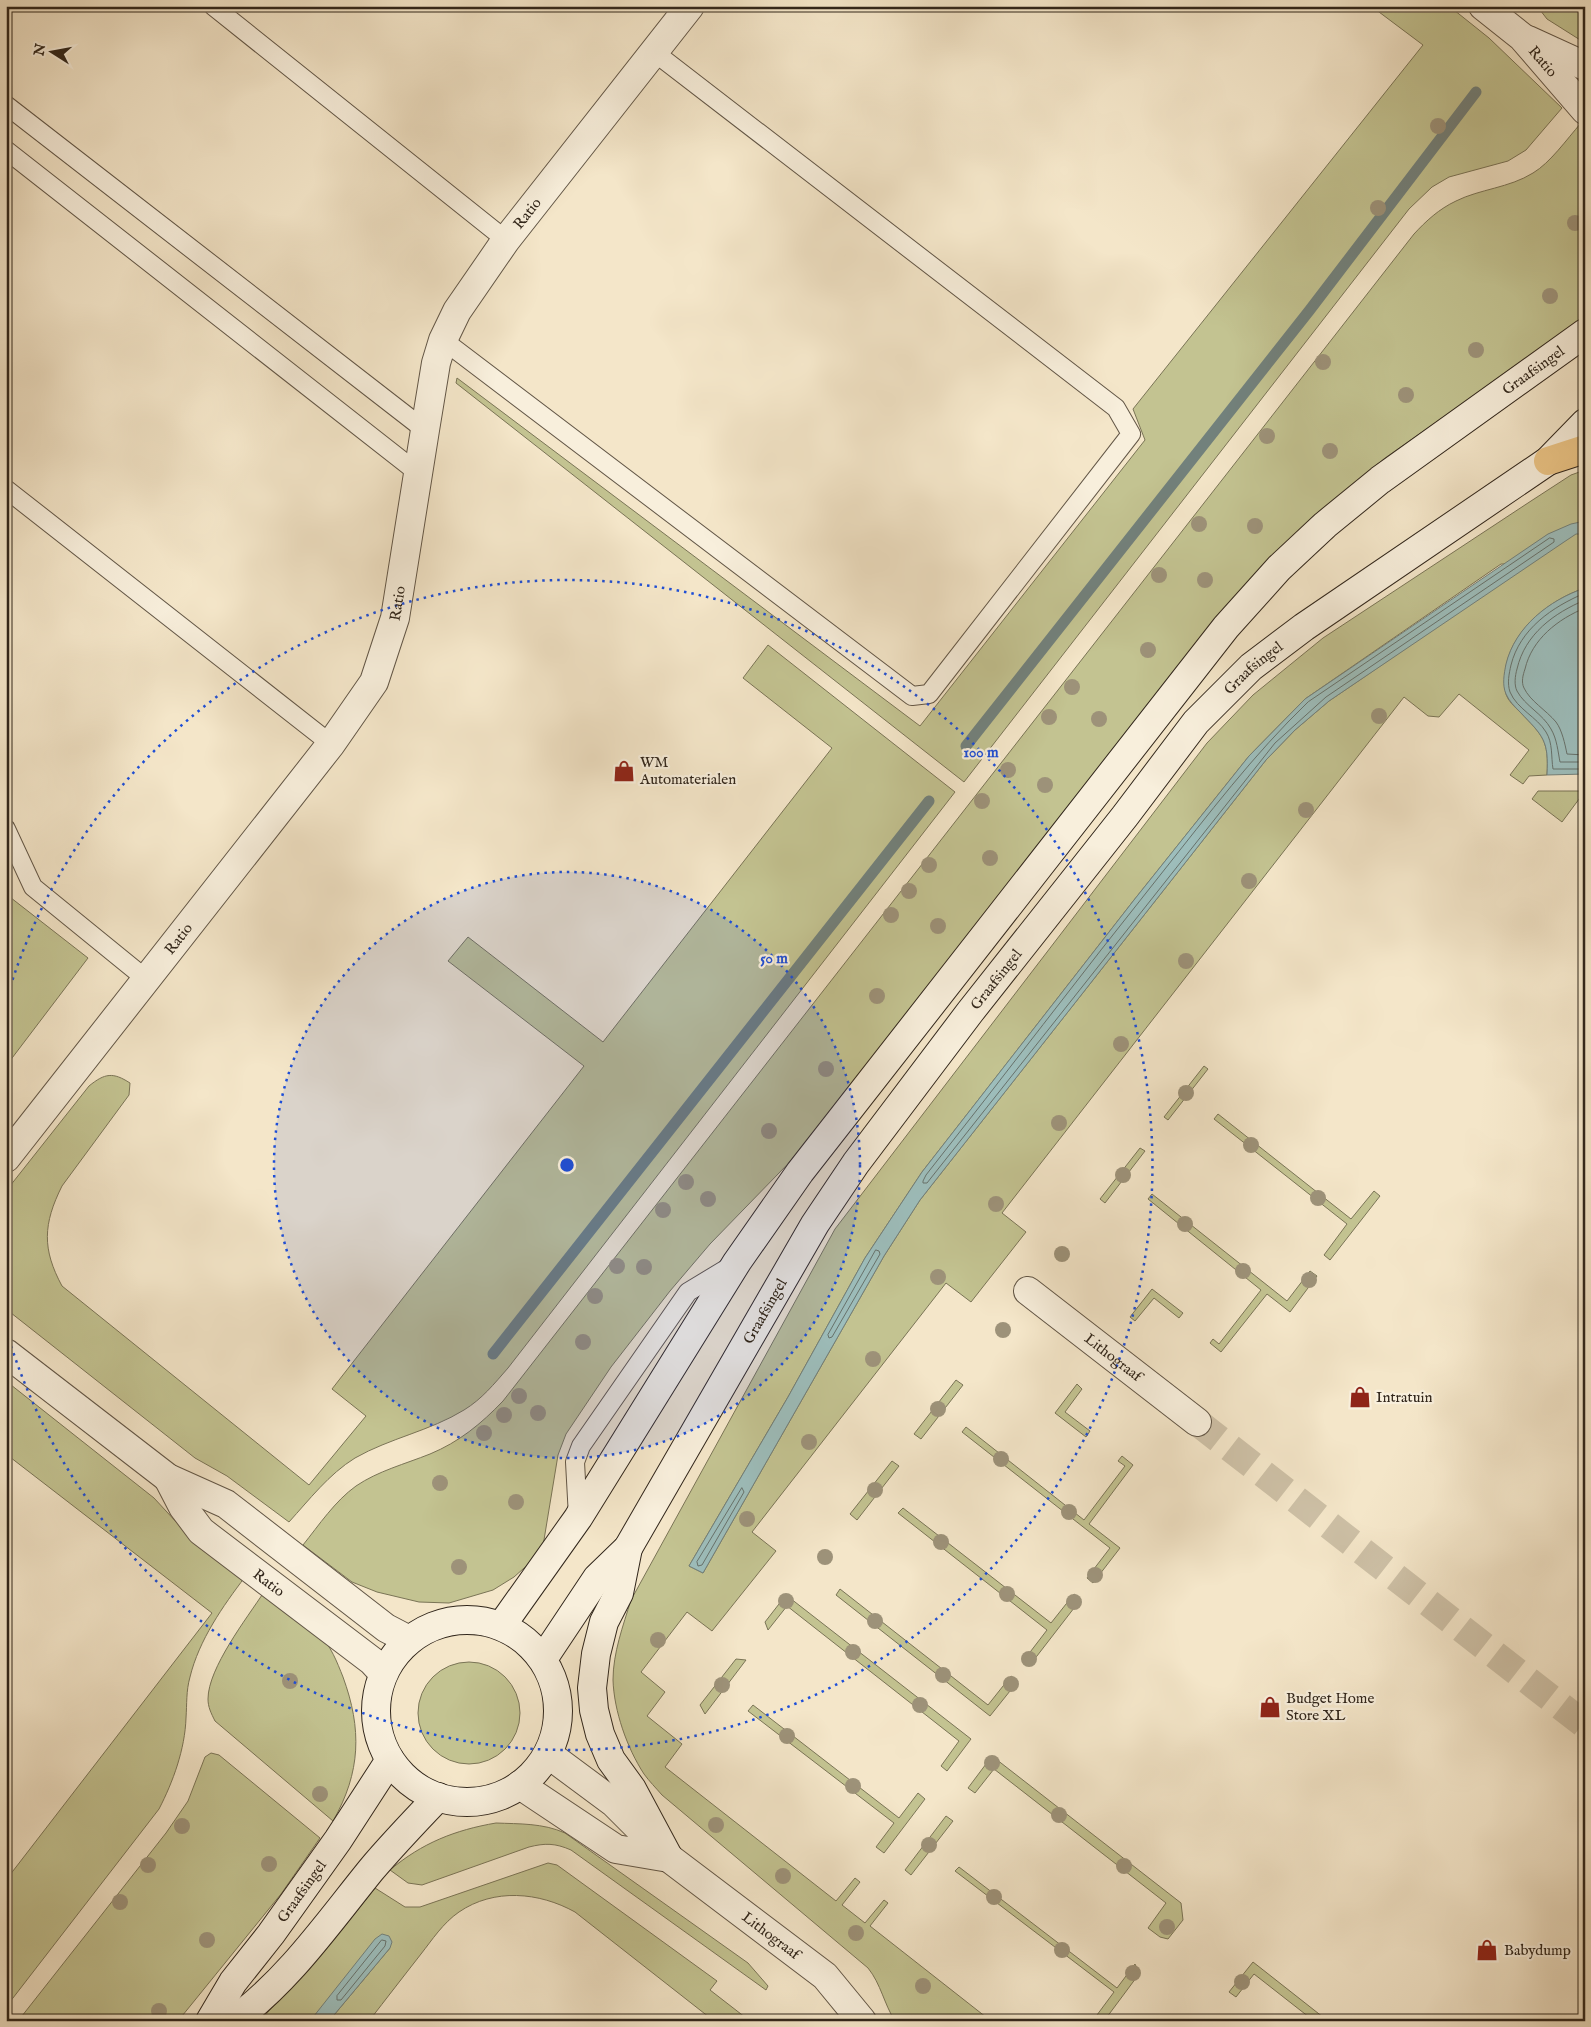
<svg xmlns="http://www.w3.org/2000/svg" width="1591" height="2027" font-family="'IM FELL English',serif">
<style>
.green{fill:#c3c391;stroke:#7a7456;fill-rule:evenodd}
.water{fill:#9dbebc;stroke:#72817c}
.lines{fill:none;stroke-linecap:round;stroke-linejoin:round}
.shore{stroke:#67726c;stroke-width:1}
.stream{stroke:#72817c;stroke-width:11}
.street-tunnel{stroke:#cdc0a6;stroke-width:28;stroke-dasharray:28 14;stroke-linecap:butt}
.lane-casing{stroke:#625646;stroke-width:20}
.street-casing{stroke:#625646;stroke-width:30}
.secondary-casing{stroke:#31261b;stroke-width:30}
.primary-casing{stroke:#31261b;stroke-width:30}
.lane{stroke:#f8efdc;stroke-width:18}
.street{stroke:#f8efdc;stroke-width:28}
.secondary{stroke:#f8efdc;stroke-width:28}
.primary{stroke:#eac384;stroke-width:28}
.tree{fill:#9d9279}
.ring{fill:none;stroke:#1d4ed8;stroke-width:2.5;stroke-dasharray:2.5 5}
.labels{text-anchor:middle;stroke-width:4.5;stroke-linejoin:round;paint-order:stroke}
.street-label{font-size:15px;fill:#31261b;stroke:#f8efdc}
.poi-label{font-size:15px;fill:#31261b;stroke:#f8efdc;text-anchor:start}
.centre{fill:#1d4ed8;stroke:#f8efdc;stroke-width:2.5}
.ring-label{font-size:15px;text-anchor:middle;font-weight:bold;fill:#1d4ed8;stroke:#f8efdc;stroke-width:4.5;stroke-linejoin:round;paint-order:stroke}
</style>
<rect width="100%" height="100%" fill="#f4e6c9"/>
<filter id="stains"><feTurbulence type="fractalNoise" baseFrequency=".004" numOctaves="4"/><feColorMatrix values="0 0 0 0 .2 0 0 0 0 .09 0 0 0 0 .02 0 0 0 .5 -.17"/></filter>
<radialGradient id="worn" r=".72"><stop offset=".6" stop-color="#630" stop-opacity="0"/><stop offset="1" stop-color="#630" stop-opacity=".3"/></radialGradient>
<g class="green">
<polygon points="1371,6 1449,6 1489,38 1562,108 1526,150 1508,161 1449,177 1432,187 1409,209 964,782 456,383 457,378 920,726 1145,440 1133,409 1423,45"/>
<polygon points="1537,6 1585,6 1585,43 1547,19"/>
<path d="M1581,123L1585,127V314L1564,333L1385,458L1315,517L813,1138L710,1244L670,1291L611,1367L566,1434L558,1455L542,1552L514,1577L493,1590L449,1603L419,1602L377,1592L352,1582L303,1545C319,1525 335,1501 356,1486C378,1471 405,1464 430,1454C459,1442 481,1424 503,1401L1414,234C1426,221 1439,209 1456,201C1480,189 1509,188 1533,173C1550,163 1567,139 1581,123Z"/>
<path d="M1585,470V588C1545,601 1502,638 1505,683C1505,686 1505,691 1506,694C1508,701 1515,707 1520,712C1543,736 1549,740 1547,775L1529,776L1523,784L1510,775L1529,750L1459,694L1439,717L1428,716L1404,697L1002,1213L1026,1232L971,1302L946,1283L752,1532L776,1551L712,1631L687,1612L641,1672L665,1692L647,1716L682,1744L665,1767L836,1901L855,1878L860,1882L842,1905L865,1923L884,1900L888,1903L870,1926L991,2021H895C884,2004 881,1984 868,1968L662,1795C656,1788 649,1781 644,1774C627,1748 614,1711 613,1680C613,1653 623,1626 631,1600L835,1229L1207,743L1253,695L1323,638L1531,501L1571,475ZM1501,564H1529L1329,701L1295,730L1266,760L920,1200L884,1256L703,1573L689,1566L788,1397L865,1258L922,1172L1134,900L1249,756L1305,699Z"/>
<path d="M768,645L955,792L508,1368C494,1384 482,1399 464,1410C430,1431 390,1438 355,1458C329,1474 309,1500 289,1522L227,1476L195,1458L6,1309V1213L9,1208L6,1205V1191L89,1086C105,1073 113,1072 130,1083L129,1095L62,1186C43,1224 42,1249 62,1286L309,1485L366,1416L332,1389L584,1066L448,961L468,937L603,1042L832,748L743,678Z"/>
<polygon points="1538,791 1585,791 1562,822 1532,799"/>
<polygon points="6,894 88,958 6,1066"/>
<polygon points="1204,1066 1208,1069 1168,1120 1164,1117"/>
<polygon points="1218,1114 1351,1219 1374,1191 1380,1196 1330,1260 1324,1255 1347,1224 1214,1119"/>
<polygon points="1140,1148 1145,1151 1105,1203 1100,1199"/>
<polygon points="1152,1194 1287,1301 1310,1271 1317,1276 1290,1312 1267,1294 1221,1352 1210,1343 1213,1339 1219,1344 1261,1290 1148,1199"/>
<polygon points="1152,1289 1183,1313 1179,1318 1154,1298 1135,1321 1130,1317"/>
<polygon points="956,1380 963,1385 921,1439 914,1434"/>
<path d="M6,1381L154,1498L191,1538L245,1577C223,1606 199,1640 190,1677C186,1691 187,1704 186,1718C185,1749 173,1782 159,1809L6,2007V1880L212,1613L6,1454Z"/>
<polygon points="1077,1384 1082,1389 1065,1412 1090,1431 1086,1437 1055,1413"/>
<polygon points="966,1427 1084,1520 1125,1466 1118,1461 1122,1456 1133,1465 1089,1524 1120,1548 1093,1583 1087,1578 1110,1548 962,1432"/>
<polygon points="892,1461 899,1466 857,1520 850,1514"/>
<polygon points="903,1508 1051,1623 1074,1594 1081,1599 1030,1665 1024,1660 1047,1630 898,1513"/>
<polygon points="840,1589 988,1705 1011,1676 1018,1681 990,1716 836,1595"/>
<path d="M264,1592C282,1606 304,1618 319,1634C331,1646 337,1662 343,1677C362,1729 361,1772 333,1821L215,1721C211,1713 208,1707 208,1699C208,1668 247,1618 264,1592Z"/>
<polygon points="786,1595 971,1739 947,1771 941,1766 959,1741 787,1606 768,1630 765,1622"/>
<polygon points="736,1659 746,1660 705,1714 700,1705"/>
<circle cx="469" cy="1713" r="51"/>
<polygon points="753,1705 899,1818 918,1793 925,1799 884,1853 876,1847 894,1823 748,1711"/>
<polygon points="211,1753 219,1755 320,1838 281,1894 178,2021 18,2021 166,1833 188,1801 205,1757"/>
<polygon points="992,1756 1181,1903 1183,1920 1168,1939 1160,1937 1148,1928 1166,1903 994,1769 975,1793 968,1788"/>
<polygon points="946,1816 953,1821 911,1875 905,1870"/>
<path d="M496,1823C519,1824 543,1823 565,1833L748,1963L768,1986L766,1990L571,1850C555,1843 545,1843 529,1847L422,1885L408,1883L390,1870C422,1843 455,1830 496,1823Z"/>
<path d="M548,1863L557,1865L717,1981L710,1990L750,2021H714L575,1912C539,1892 494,1888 459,1912C443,1923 432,1940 421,1954C403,1977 386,1999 369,2021H329L390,1948L310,2021H260L343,1928L375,1888L405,1907H420Z"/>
<polygon points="959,1867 1117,1988 1135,1964 1139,1974 1104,2021 1094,2019 1114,1992 955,1871"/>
<polygon points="1253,1962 1328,2021 1314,2021 1254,1974 1236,1997 1229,1992"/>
</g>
<g class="water">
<polygon points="1585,521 1585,534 1576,534 1564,542 1329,701 1295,730 1266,760 920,1200 884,1256 703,1573 689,1566 788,1397 865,1258 922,1172 1134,900 1249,756 1305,699 1548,534 1571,524"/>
<path d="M1585,588V774L1547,775C1549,740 1543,736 1520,712C1515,707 1509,701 1506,694C1502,685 1504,674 1506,664C1515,627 1549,600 1585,588Z"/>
<polygon points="382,1934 389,1936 392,1942 390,1948 329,2021 310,2021 375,1939"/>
</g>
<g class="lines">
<g class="shore">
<path d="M1550,538L1554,539V542L1326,697L1275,743L927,1183H923V1181L926,1175C1005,1075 1081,974 1161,874C1208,815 1253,755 1308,702Z"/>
<path d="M1585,593C1552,607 1520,629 1511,665C1509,674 1507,683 1510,692C1517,709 1537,717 1546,732C1553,743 1551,757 1553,769H1585"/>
<path d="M1585,600C1554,613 1525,634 1517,669C1515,676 1514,685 1517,691C1525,706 1543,714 1551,729C1557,739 1558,752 1560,762H1585"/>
<path d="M1585,608C1558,619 1532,639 1525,669C1523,675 1521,682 1524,688C1530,701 1546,710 1556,722C1562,730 1565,744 1567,754L1585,755"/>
<polygon points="876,1250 879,1251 880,1254 832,1337 829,1338 828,1335"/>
<polygon points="742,1488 744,1492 702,1565 698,1566 697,1562"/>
<polygon points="382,1940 386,1941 385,1946 341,2000 337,2000 337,1996"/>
</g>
<g class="stream">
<polyline points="966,746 1309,311 1476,92"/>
<polyline points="493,1354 929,801"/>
</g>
<polyline class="street-tunnel" points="1197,1422 1585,1725"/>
<g class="lane-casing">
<g id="lane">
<polyline points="213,6 506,240"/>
<polyline points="6,105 425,430"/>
<polyline points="6,150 418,473"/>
<polyline points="443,340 912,696 929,694 1131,434 1116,408 654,52"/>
<polyline points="6,489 331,744"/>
<polyline points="6,829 33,887 146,979"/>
<polyline points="578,1517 575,1462 581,1446 688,1292 731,1266"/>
</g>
</g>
<g class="street-casing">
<g id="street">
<path id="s1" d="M1483,6L1522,37L1585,110"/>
<polyline points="1528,40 1585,66"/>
<path id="s2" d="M6,1158L331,744L374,682L395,618L425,430L436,363L443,340L457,311L506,240L690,6"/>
<path id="s3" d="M1028,1291L1197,1422"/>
<polyline points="6,1353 168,1478 226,1504 386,1628 409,1640"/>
<path id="s4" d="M168,1478L183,1507L201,1531L372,1661L383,1673"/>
<path id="s5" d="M548,1754L614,1803L669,1858L825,1976L862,2021"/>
<polyline points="520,1785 616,1849 669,1858"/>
</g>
</g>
<g class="secondary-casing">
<g id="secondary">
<polyline points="628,1548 619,1593 604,1622 596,1654 592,1688 594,1710 600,1734 611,1760 632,1789 669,1858"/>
<circle cx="467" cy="1711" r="91"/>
<path id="s6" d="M502,1625L578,1518L737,1262L800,1172L1226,627L1279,568L1325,525L1380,480L1585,333"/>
<path id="s7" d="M543,1659L597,1578L628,1548L815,1224L856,1163L970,1012L1125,816L1196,722L1251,667L1304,627L1548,461L1585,423"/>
<path id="s8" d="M210,2021L233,1982L271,1934L338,1840L390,1760"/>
<path d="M233,2021C288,1981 328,1923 371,1870C392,1845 415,1821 438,1797"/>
</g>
</g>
<g class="primary-casing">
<polyline id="primary" points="1548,461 1585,449"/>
</g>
<use href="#lane" class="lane"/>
<use href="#street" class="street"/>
<use href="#secondary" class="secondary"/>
<use href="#primary" class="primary"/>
</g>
<g class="tree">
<circle cx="1438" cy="126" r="8"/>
<circle cx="1378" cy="208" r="8"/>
<circle cx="1575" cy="223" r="8"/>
<circle cx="1550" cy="296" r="8"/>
<circle cx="1476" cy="350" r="8"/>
<circle cx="1323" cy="362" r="8"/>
<circle cx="1406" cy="395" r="8"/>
<circle cx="1267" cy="436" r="8"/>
<circle cx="1330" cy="451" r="8"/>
<circle cx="1199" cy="524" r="8"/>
<circle cx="1255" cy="526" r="8"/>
<circle cx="1159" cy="575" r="8"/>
<circle cx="1205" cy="580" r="8"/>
<circle cx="1148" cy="650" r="8"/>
<circle cx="1072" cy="687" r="8"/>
<circle cx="1379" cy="716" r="8"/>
<circle cx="1049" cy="717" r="8"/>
<circle cx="1099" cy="719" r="8"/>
<circle cx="1008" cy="770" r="8"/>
<circle cx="1045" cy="785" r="8"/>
<circle cx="982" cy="801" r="8"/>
<circle cx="1306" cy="810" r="8"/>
<circle cx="990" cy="858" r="8"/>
<circle cx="929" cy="865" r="8"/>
<circle cx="1249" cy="881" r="8"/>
<circle cx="909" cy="891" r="8"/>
<circle cx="891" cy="915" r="8"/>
<circle cx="938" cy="926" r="8"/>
<circle cx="1186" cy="961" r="8"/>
<circle cx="877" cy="996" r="8"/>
<circle cx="1121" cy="1044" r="8"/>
<circle cx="826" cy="1069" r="8"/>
<circle cx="1186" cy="1093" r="8"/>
<circle cx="1059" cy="1123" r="8"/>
<circle cx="769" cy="1131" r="8"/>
<circle cx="1251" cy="1145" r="8"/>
<circle cx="1123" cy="1175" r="8"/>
<circle cx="686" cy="1182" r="8"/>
<circle cx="1318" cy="1198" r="8"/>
<circle cx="708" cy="1199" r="8"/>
<circle cx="996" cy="1204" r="8"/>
<circle cx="663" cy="1210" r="8"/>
<circle cx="1185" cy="1224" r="8"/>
<circle cx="1062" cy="1254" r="8"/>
<circle cx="617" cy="1266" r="8"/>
<circle cx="644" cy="1267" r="8"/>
<circle cx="1243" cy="1271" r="8"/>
<circle cx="938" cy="1277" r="8"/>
<circle cx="1309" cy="1280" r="8"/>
<circle cx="595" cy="1296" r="8"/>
<circle cx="1003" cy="1330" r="8"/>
<circle cx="583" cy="1342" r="8"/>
<circle cx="873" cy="1359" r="8"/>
<circle cx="519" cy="1396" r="8"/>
<circle cx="938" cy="1409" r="8"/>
<circle cx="538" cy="1413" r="8"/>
<circle cx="504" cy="1415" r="8"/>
<circle cx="484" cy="1433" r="8"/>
<circle cx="809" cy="1442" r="8"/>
<circle cx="1001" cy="1459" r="8"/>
<circle cx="440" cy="1483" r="8"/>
<circle cx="875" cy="1490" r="8"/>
<circle cx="516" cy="1502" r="8"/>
<circle cx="1069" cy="1512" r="8"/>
<circle cx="747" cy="1519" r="8"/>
<circle cx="941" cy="1542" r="8"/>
<circle cx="825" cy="1557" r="8"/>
<circle cx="459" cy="1567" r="8"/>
<circle cx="1095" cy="1575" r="8"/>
<circle cx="1007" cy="1594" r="8"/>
<circle cx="786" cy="1601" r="8"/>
<circle cx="1074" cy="1602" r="8"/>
<circle cx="875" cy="1621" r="8"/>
<circle cx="658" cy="1640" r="8"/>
<circle cx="853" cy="1652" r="8"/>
<circle cx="1029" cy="1659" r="8"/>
<circle cx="943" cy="1675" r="8"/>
<circle cx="290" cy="1681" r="8"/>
<circle cx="1011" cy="1684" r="8"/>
<circle cx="722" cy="1685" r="8"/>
<circle cx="920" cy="1705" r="8"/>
<circle cx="787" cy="1736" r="8"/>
<circle cx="992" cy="1763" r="8"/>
<circle cx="853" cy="1786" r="8"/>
<circle cx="320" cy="1794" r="8"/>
<circle cx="1059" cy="1815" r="8"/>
<circle cx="716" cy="1825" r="8"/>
<circle cx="182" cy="1826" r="8"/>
<circle cx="929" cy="1845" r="8"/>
<circle cx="269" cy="1864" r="8"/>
<circle cx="148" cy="1865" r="8"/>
<circle cx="1124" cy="1866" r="8"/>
<circle cx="783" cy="1876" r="8"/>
<circle cx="994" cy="1897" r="8"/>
<circle cx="120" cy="1902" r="8"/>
<circle cx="1167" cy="1927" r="8"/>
<circle cx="856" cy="1933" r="8"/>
<circle cx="207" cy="1940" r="8"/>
<circle cx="1062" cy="1950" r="8"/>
<circle cx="1133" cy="1973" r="8"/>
<circle cx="1242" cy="1982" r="8"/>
<circle cx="923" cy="1986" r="8"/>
<circle cx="159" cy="2011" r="8"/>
</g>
<circle cx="567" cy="1165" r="293" fill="#1d4ed8" fill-opacity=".12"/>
<g class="ring">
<circle cx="567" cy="1165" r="293"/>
<path d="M8 994A585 585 0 1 1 8 1336"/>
</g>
<defs>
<g id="shop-bare" transform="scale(1.725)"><path d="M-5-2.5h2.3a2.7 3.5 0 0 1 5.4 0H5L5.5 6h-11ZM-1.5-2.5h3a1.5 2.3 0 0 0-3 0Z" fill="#8f2418" stroke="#f8efdc" stroke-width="2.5" paint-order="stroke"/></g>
</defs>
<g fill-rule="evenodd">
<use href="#shop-bare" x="624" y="771"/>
<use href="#shop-bare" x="1360" y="1397"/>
<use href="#shop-bare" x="1270" y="1707"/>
<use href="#shop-bare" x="1487" y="1950"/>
</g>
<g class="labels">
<g class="street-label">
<text dy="5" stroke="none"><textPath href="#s1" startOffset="82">Ratio</textPath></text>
<text dy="5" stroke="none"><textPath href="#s2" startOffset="1104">Ratio</textPath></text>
<text dy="5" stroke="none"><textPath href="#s6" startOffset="1636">Graafsingel</textPath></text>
<text dy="5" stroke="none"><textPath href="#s2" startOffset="684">Ratio</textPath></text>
<text dy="5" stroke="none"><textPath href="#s7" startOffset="1224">Graafsingel</textPath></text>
<text dy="5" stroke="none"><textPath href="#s2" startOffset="279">Ratio</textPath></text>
<text dy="5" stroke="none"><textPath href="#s7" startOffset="819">Graafsingel</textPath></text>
<text dy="5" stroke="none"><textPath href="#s7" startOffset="414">Graafsingel</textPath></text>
<text dy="5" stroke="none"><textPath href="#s3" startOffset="108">Lithograaf</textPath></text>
<text dy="5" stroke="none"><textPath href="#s4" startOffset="148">Ratio</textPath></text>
<text dy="5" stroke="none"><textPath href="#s8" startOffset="159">Graafsingel</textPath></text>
<text dy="5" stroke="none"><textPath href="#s5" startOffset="288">Lithograaf</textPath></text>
</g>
<g class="poi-label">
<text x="640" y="767">WM<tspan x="640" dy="17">Automaterialen</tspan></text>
<text x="1376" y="1402">Intratuin</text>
<text x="1286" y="1703">Budget Home<tspan x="1286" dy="17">Store XL</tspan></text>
<text x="1504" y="1955">Babydump</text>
</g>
</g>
<circle cx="567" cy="1165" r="8" class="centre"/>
<g class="ring-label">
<text x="981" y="757">100 m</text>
<text x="774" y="963">50 m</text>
</g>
<rect width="1591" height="2027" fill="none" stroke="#f4e6c9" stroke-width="25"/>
<rect x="8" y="8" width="1576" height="2012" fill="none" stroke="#31261b" stroke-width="2.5"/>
<rect x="12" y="12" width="1566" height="2002" fill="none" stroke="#31261b"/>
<g transform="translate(52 52) rotate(281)" stroke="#f8efdc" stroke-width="4" paint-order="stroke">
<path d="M0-4L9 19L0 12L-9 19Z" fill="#31261b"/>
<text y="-8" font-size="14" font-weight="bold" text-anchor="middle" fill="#31261b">N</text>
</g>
<rect width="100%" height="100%" filter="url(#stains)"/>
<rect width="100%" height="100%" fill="url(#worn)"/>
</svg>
